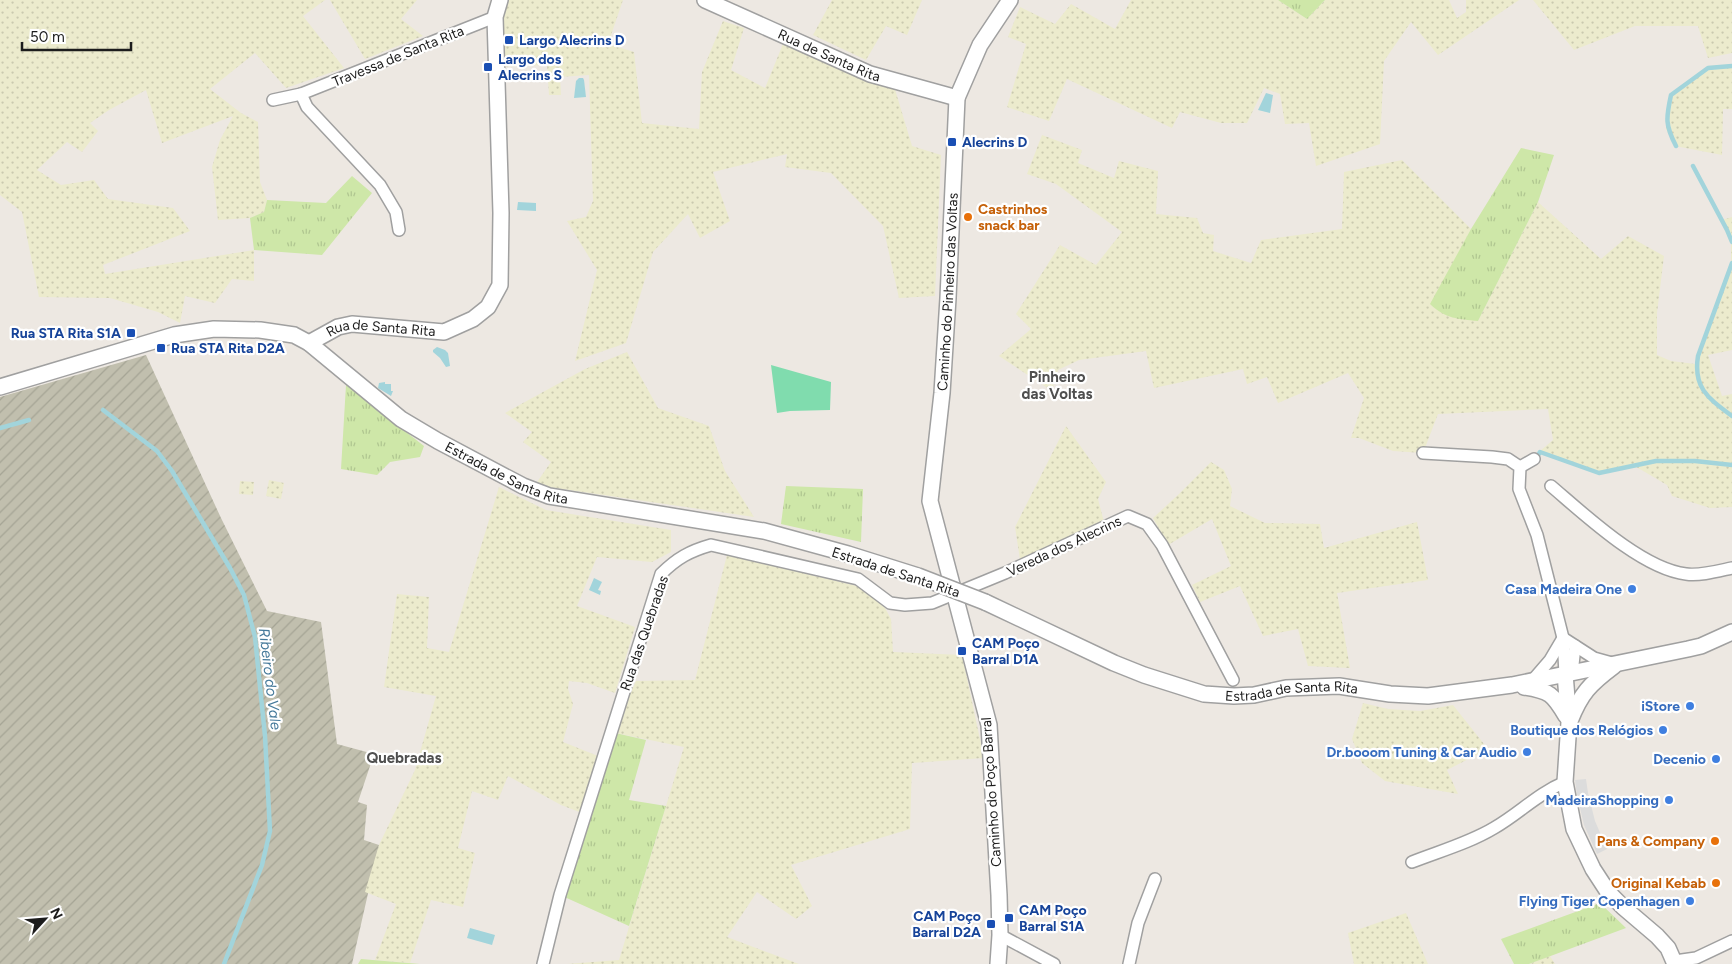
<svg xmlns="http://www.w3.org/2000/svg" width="1732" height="964" font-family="Figtree,sans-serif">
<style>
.construction{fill:url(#construction-furrows)}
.farmland{fill:url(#farmland-dots)}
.grass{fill:url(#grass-tufts)}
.pitch{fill:#80dcae}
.parking{fill:#dcdcdc}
.water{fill:#a2d4db}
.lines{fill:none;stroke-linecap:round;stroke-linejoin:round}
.stream{stroke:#a2d4db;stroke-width:4.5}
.minor-casing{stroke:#a0a0a0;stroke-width:14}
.tertiary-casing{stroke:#a0a0a0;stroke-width:18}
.minor{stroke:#fff;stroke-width:11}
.tertiary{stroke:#fff;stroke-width:15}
.tertiary-bridge-casing{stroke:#a0a0a0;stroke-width:18;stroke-linecap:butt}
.tertiary-bridge{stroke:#fff;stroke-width:15}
.transit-dot{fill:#1a4fb4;stroke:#fff;stroke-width:2}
.food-dot{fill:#e8710a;stroke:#fff;stroke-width:2}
.shop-dot{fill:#3f7fe0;stroke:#fff;stroke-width:2}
.labels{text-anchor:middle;stroke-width:4.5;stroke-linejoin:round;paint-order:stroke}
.transit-label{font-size:14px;font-weight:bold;fill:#164399;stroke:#fff;text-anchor:start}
.street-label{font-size:14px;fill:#1c1c1c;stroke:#fff}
.food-label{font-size:14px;font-weight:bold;fill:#c56008;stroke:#fff;text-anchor:end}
.shop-label{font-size:14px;font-weight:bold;fill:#366cbe;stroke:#fff;text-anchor:end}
.neighbourhood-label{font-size:15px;font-weight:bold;fill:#4f4f4f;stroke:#fff}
.water-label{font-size:15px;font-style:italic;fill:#45799a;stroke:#fff}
</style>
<defs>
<pattern id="construction-furrows" width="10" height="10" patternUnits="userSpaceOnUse" patternTransform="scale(1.25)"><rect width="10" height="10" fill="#c1bfae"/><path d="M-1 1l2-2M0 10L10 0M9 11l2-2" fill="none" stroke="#a5a495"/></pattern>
<pattern id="farmland-dots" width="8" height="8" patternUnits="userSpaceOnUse" patternTransform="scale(1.25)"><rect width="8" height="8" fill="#ecebcd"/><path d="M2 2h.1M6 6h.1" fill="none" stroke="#cac9af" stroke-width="1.8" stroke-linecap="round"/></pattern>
<pattern id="grass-tufts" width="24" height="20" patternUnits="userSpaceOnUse" patternTransform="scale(1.25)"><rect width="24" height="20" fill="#cee7a8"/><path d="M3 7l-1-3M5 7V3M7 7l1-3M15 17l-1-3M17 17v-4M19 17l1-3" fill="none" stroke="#b0c690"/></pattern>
</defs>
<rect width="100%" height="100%" fill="#ede8e2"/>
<polygon class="construction" points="146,355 221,518 267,611 321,622 337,744 374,754 358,802 367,805 364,840 379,845 352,964 0,964 0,397"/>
<g class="farmland">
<polygon points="0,0 325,0 303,16 344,68 286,88 255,53 210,89 241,113 258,122 260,182 267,200 264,212 250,218 218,220 212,167 220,140 233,116 162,143 146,90 109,110 90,123 98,131 82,152 67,142 37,170 61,185 94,180 108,199 173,208 190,231 103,265 105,274 254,250 254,281 232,279 215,303 185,296 180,323 158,312 110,298 39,297 22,212 0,195"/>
<polygon points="330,0 417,0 401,19 423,36 365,59"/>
<polygon points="507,0 623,0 608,44 634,52 642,123 699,129 702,72 723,21 744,28 731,70 765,88 785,39 894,86 912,146 941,155 935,296 899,298 883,226 831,173 785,167 787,154 713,172 730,221 700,238 688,214 653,252 626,343 575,361 597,270 567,221 586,217 593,201 589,75 560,77 561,95 549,95 547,65 496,67 500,28"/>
<polygon points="832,0 922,0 907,35 886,26 866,60 813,35"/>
<polygon points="1131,0 1278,0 1307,19 1325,0 1449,0 1457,18 1466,12 1466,0 1519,0 1438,55 1411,22 1384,61 1380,144 1316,166 1309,123 1285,124 1280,94 1264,88 1247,123 1221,123 1180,112 1172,128 1067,79 1049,121 1007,107 1026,44 1008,37 1020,7 1055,24 1071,4 1115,29"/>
<polygon points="1533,0 1732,0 1732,53 1708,58 1698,26 1635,26 1574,50"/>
<polygon points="1732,64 1732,109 1723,109 1722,155 1675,146 1666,129 1666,112 1670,94 1708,66"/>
<polygon points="1042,135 1082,150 1078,163 1114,178 1119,161 1158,171 1156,214 1197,218 1203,233 1214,235 1213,251 1251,263 1261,240 1342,229 1344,172 1402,160 1471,229 1431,304 1478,321 1538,202 1601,259 1628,236 1664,256 1657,313 1657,355 1671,361 1695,364 1697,355 1731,263 1731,244 1722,220 1732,217 1732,350 1708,355 1722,396 1732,394 1732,507 1710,508 1672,496 1667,485 1633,465 1599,472 1540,451 1553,440 1548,409 1438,414 1423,453 1393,451 1359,438 1351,438 1364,398 1348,373 1278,403 1267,377 1247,384 1243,369 1154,388 1146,351 1079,360 1058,370 1052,391 999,356 1031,329 1016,314 1060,245 1096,265 1122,232 1056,184 1027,174"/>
<polygon points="627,352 658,408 709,426 725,471 754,517 535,485 551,462 523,442 532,432 505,413 585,369"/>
<polygon points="1066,426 1106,482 1098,499 1105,526 1021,566 1015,527"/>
<polygon points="1211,462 1224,470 1232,489 1230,506 1265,523 1320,524 1324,548 1417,522 1428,580 1337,593 1350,668 1308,666 1298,629 1263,636 1240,586 1200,602 1192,585 1231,566 1212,519 1168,545 1153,518 1180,493"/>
<polygon points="269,480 284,483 281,499 266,496"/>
<polygon points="240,481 254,482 253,495 239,494"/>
<polygon points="499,487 546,510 671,530 671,552 652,562 597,557 577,606 635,627 615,693 587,683 569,681 568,689 573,704 563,742 598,756 582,813 561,805 508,776 498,800 472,791 458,848 475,853 463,907 431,900 410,963 375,960 396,904 365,892 379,845 415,770 436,696 384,687 397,594 429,597 427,648 449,652"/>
<polygon points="727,555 861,587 885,608 891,619 893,652 962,655 984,758 912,763 910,829 791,865 812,906 796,919 757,892 727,937 799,964 567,964 619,960 684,747 611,732 636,681 695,680"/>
<polygon points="1363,703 1388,709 1420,711 1453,705 1488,749 1447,770 1458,794 1385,781 1362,763 1352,739"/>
<polygon points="1406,913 1428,964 1354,964 1348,933"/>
<polygon points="1550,956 1555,964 1529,964"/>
</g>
<g class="grass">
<polygon points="1278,0 1325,0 1307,19"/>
<path d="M1521,148L1554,155L1538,202L1478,321C1458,319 1446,319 1430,304L1471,229Z"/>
<polygon points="352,176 372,193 322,255 254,250 250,218 264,212 267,200 326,203"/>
<polygon points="346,385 424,446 420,457 390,462 377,475 341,469"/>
<polygon points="786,486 863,489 861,542 781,524"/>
<polygon points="611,732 646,740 629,800 666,806 629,926 560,895"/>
<polygon points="1600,903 1626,928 1529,964 1514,964 1501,939"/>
<polygon points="361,959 420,964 358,964"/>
</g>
<polygon class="pitch" points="771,365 831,382 830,410 790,411 777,413"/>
<polygon class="parking" points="1586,779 1588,793 1595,821 1607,849 1597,854 1584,825 1577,795 1575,780"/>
<g class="water">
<polygon points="579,78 583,78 584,80 586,97 574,98 576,81"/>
<polygon points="1266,93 1273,95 1270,113 1258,110"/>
<polygon points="518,202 536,203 536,211 517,210"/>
<polygon points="437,347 445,350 448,353 450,366 446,367 440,358 433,352 433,350"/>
<polygon points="385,382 385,384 391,384 391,391 393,391 391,396 378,388 379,383"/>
<polygon points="594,578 602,582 598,590 601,591 600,595 589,590"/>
<polygon points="470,928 495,935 492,945 467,938"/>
</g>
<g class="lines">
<g class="stream">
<path d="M1676,146C1665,125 1666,118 1671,95L1708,68L1732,66"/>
<polyline points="1693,166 1727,230 1732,242"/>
<path d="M1732,263L1698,356C1693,388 1708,398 1732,416"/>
<polyline points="103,410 157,451 172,471 230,568 244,595 255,637 265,736 270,831 262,865 224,964"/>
<polyline points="0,428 29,420"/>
<polyline points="1535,460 1540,452 1599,473 1656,461 1695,461 1732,465"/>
</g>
<g class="minor-casing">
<g id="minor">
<polyline points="273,100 301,94"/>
<polyline points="399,230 396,212 380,185 307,107 301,94 495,17"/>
<polyline points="1423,453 1492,457 1508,459 1520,467 1519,489 1537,535 1563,638 1565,674"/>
<polyline points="1520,467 1534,459"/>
<path d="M1551,486C1584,514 1642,569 1686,574C1700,576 1718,571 1732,568"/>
<polyline points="1563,638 1594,658 1612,663"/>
<polyline points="1565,674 1573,665 1575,646"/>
<polyline points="1531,682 1550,660 1563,638"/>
<path d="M1412,862C1440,851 1469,843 1494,828C1520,813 1537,794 1565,782"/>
<polyline points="1000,935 1054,964"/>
<polyline points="1675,961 1696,958 1732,941"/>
<path d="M543,964L560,895L661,574C677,558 690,551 711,545L858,579L890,603L905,605L932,603L1005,573L1128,516L1147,524L1162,545L1233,680"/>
<polyline points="1129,964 1138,923 1155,879"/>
</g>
</g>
<g class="tertiary-casing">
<g id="tertiary">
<path id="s1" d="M705,0L870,74L957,98"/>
<path id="s2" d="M309,343L338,327L352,324L444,332L473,319L488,307L500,285L501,213L495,17L500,0"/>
<path id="s3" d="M0,387L174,335L214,329L260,330L294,335L309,343L401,419L438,441L523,486L549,496L764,531L848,554L918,576"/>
<path id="s4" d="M985,602L1114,663L1144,675L1204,694L1234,696L1254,695L1286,688L1339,686L1390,694L1428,696L1512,685L1688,649L1701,646L1732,632"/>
<polyline points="1565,674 1569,722 1565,782 1574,829 1593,869 1608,892 1623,907 1657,936 1668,948 1675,964"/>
<path d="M1524,687C1550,691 1553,694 1566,716"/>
<path d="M1570,721C1581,693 1590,684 1614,666"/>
<path id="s5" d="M998,964L1000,935L999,895L989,725L930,501L942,393L948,298L957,98L980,45L1010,0"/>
</g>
</g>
<use href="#minor" class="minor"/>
<use href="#tertiary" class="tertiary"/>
<g class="tertiary-bridge-casing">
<polyline id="tertiary-bridge" points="918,576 985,602"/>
</g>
<use href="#tertiary-bridge" class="tertiary-bridge"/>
</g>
<g class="transit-dot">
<rect x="504" y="35" width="10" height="10" rx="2.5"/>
<rect x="483" y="62" width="10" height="10" rx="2.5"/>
<rect x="947" y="137" width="10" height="10" rx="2.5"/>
<rect x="126" y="328" width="10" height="10" rx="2.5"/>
<rect x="156" y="343" width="10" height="10" rx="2.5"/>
<rect x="957" y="646" width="10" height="10" rx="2.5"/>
<rect x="1004" y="913" width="10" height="10" rx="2.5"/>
<rect x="986" y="919" width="10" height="10" rx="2.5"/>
</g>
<g class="food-dot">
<circle cx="968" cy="217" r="5"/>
<circle cx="1715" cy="841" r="5"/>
<circle cx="1716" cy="883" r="5"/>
</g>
<g class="shop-dot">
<circle cx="1632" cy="589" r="5"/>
<circle cx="1690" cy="706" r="5"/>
<circle cx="1663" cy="730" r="5"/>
<circle cx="1527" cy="752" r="5"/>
<circle cx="1716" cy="759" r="5"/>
<circle cx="1669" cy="800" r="5"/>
<circle cx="1690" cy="901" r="5"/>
</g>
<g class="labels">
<g class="transit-label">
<text x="519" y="45">Largo Alecrins D</text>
<text x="498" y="64">Largo dos<tspan x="498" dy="16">Alecrins S</tspan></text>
<text x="962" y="147">Alecrins D</text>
<text x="121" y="338" text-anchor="end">Rua STA Rita S1A</text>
<text x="171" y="353">Rua STA Rita D2A</text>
<text x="972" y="648">CAM Poço<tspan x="972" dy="16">Barral D1A</tspan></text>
<text x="1019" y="915">CAM Poço<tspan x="1019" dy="16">Barral S1A</tspan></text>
<text x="981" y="921" text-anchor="end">CAM Poço<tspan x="981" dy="16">Barral D2A</tspan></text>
</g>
<g class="street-label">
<text dy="5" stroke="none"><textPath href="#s1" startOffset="136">Rua de Santa Rita</textPath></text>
<text transform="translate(398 56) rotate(-22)" y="5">Travessa de Santa Rita</text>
<text dy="5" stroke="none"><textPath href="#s5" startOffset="681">Caminho do Pinheiro das Voltas</textPath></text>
<text dy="5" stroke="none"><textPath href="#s2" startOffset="76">Rua de Santa Rita</textPath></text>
<text dy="5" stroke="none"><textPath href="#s3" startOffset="558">Estrada de Santa Rita</textPath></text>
<text transform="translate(1064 546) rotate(-25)" y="5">Vereda dos Alecrins</text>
<text transform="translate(896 572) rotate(18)" y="5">Estrada de Santa Rita</text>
<text transform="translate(644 633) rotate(-71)" y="5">Rua das Quebradas</text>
<text dy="5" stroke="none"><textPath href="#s4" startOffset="326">Estrada de Santa Rita</textPath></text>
<text transform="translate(991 792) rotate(-94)" y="5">Caminho do Poço Barral</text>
</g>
<g class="food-label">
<text x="978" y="214" text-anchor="start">Castrinhos<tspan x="978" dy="16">snack bar</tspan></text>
<text x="1705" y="846">Pans &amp; Company</text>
<text x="1706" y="888">Original Kebab</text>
</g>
<g class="shop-label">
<text x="1622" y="594">Casa Madeira One</text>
<text x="1680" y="711">iStore</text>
<text x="1653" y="735">Boutique dos Relógios</text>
<text x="1517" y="757">Dr.booom Tuning &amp; Car Audio</text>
<text x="1706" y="764">Decenio</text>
<text x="1659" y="805">MadeiraShopping</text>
<text x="1680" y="906">Flying Tiger Copenhagen</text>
</g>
<g class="neighbourhood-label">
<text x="1057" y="382">Pinheiro<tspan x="1057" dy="17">das Voltas</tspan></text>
<text x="404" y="763">Quebradas</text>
</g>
<g class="water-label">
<text transform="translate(270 679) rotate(83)" y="5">Ribeiro do Vale</text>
</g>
</g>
<g transform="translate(45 919) rotate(64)" stroke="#ffffff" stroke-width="4" paint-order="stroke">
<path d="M0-4L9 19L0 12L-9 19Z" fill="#1c1c1c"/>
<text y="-8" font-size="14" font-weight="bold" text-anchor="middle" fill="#1c1c1c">N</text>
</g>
<path d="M22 42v8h109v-8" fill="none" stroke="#1c1c1c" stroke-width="2.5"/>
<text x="30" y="42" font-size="15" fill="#1c1c1c" stroke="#ffffff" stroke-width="4" paint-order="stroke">50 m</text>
</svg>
